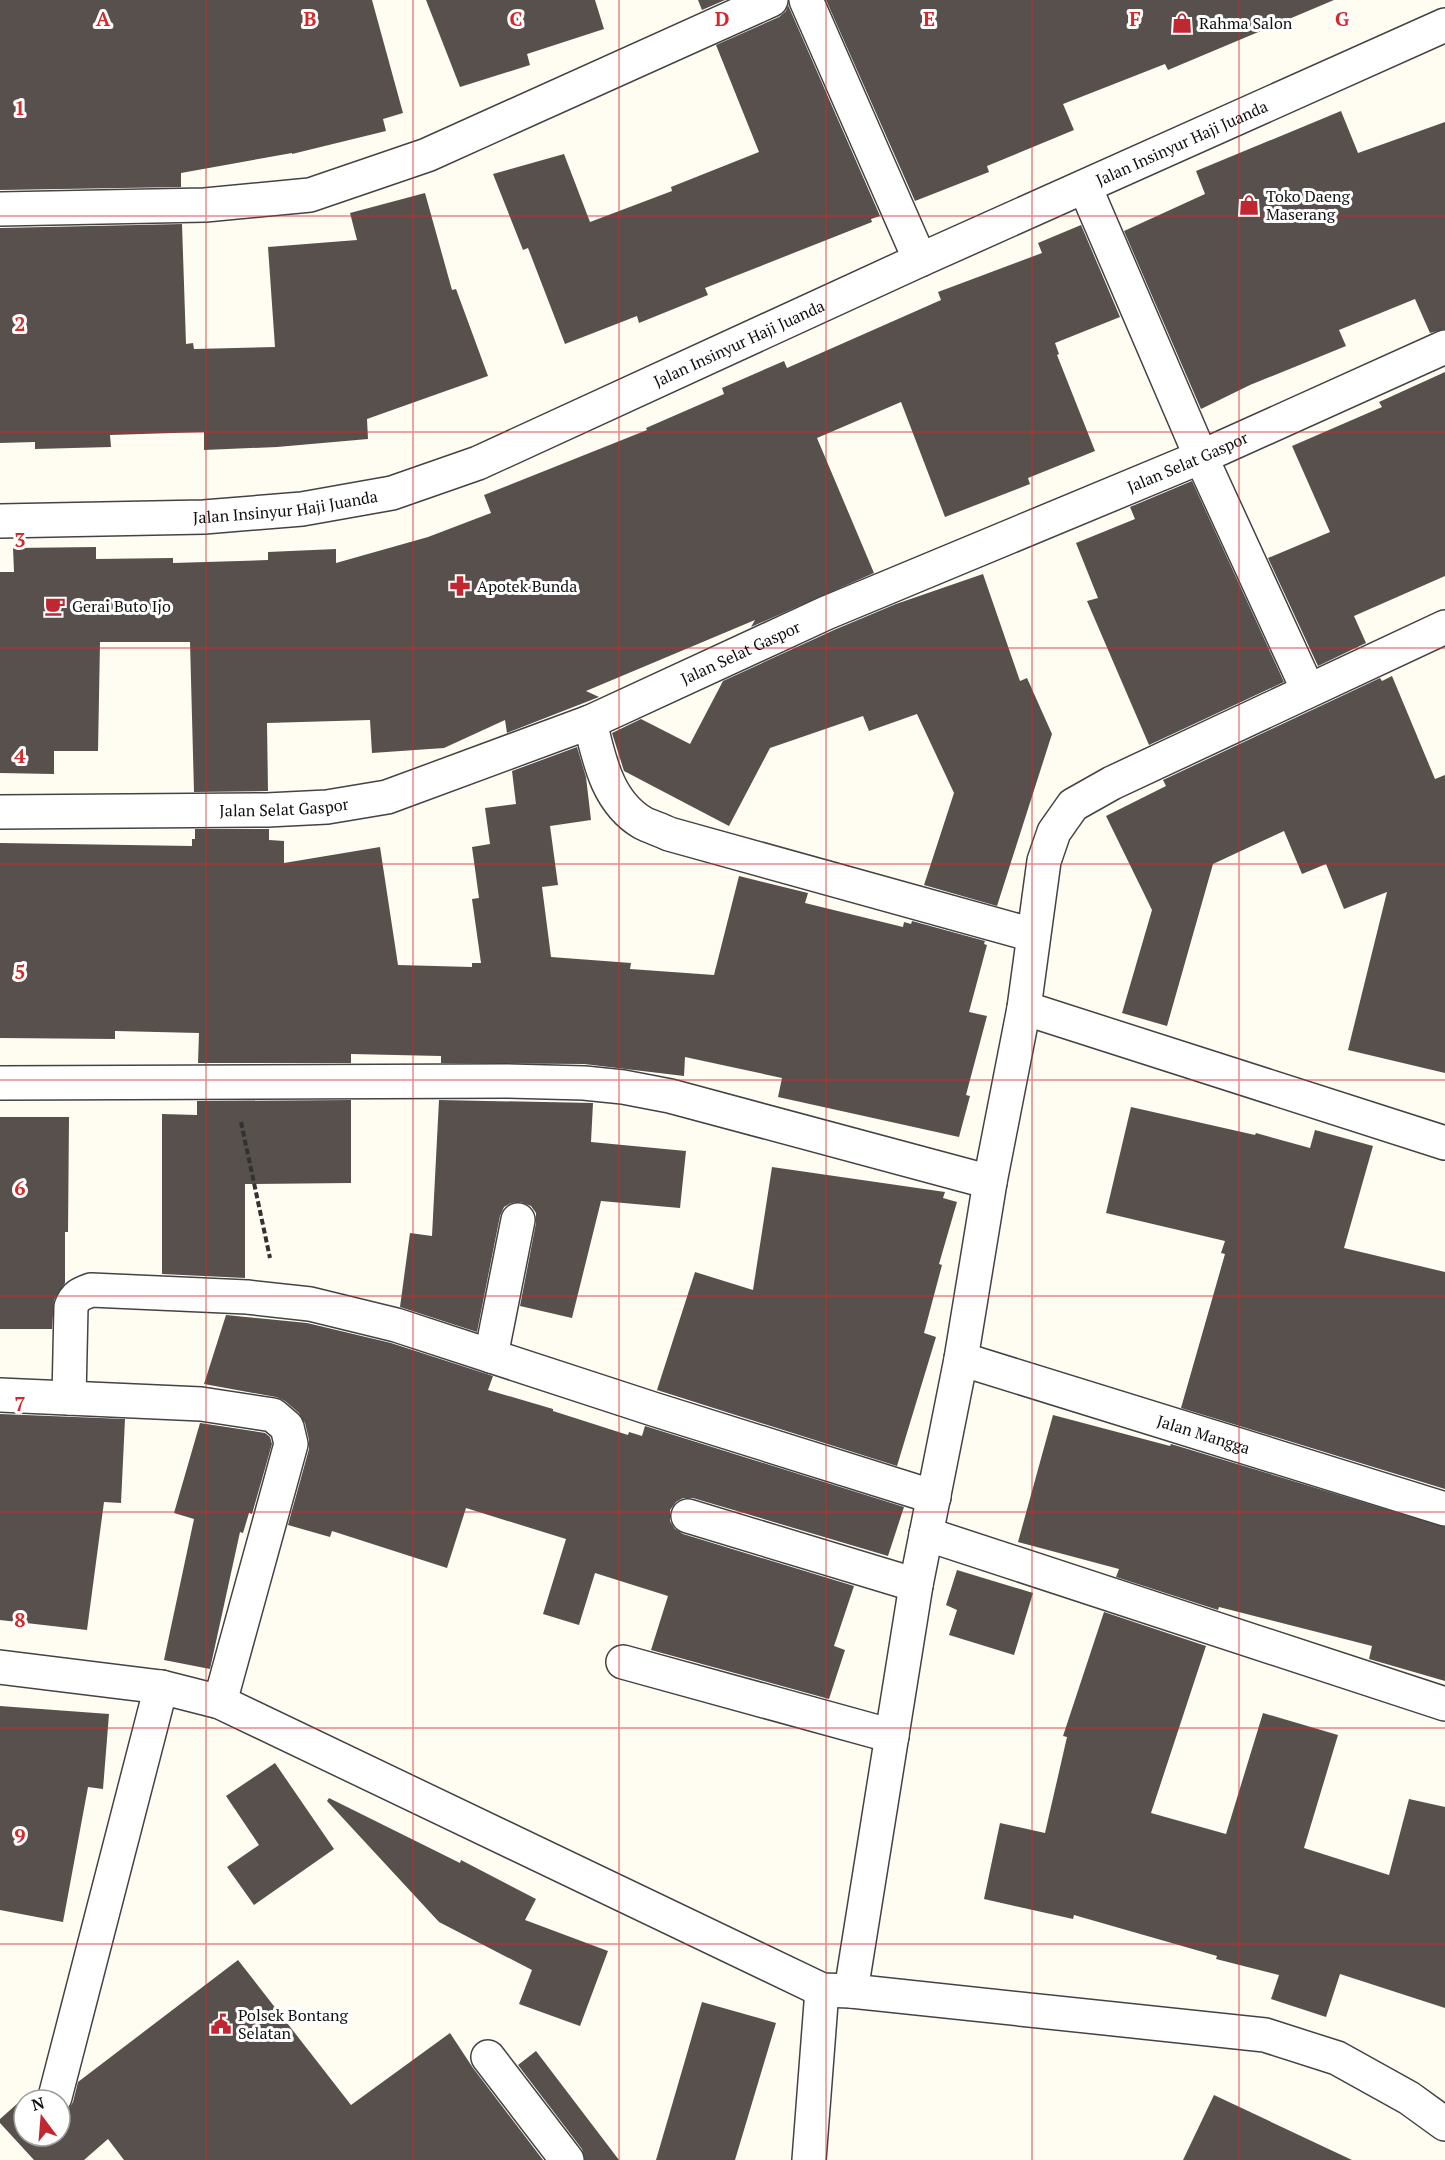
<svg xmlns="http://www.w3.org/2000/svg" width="1445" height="2160" font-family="'PT Serif',serif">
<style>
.building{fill:#58504c}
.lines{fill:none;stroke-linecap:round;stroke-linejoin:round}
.minor-casing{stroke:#434343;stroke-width:36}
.path{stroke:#323232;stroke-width:4;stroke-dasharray:6 3;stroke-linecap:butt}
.minor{stroke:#fff;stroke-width:33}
.grid{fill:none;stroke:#d62828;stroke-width:1.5;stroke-opacity:0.55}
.labels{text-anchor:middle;stroke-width:6;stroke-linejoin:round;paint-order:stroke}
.poi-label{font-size:16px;fill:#101010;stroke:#fff;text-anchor:start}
.street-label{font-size:16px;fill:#101010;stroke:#fff}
.grid-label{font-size:20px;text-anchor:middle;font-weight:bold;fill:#d62828;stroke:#fff;stroke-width:6;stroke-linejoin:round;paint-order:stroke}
</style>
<rect width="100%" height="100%" fill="#fffcf2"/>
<g class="building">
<polygon points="0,0 372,0 403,113 383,119 386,131 292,154 292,153 181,173 181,187 0,190"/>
<polygon points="426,0 595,0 604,29 527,54 530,65 460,87"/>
<polygon points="698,0 725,0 702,10"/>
<polygon points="826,0 1334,0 1168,70 1165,64 1063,104 1074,130 987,166 989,172 915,201"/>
<polygon points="788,5 880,216 871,219 872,222 705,288 708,295 639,323 637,316 565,344 528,248 523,250 493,174 564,154 590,222 672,191 671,187 759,152 716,45 779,17 786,11"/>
<polygon points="1341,111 1358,153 1445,122 1445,329 1430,333 1415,299 1339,330 1346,346 1250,385 1201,409 1124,231 1205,194 1196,171"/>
<polygon points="425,193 452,290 456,289 488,376 367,419 368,439 277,447 204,450 204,432 110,435 111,447 35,449 35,442 0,443 0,228 182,224 186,344 193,343 194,349 275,347 268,247 357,240 350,213"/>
<polygon points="1081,225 1120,317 1055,343 1059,354 1057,355 1095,451 1028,478 1030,484 945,517 901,402 817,438 874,573 751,627 755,620 586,691 599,697 507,733 505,720 444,748 372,753 370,720 267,723 268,791 194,792 190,642 100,642 98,751 54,751 54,774 0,773 0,572 14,572 13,548 96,547 96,559 173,558 173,563 268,560 268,552 336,549 336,563 428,537 491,513 484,495 647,430 646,428 724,394 722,388 784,361 787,368 941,300 938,292 1042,253 1038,243"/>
<polygon points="1445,372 1445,576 1354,616 1366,643 1318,666 1268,558 1330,532 1292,446 1382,407 1379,402"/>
<polygon points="1192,481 1284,682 1149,745 1087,601 1098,598 1076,543 1135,519 1130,507"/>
<polygon points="983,574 1020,681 1027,678 1052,734 997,906 924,885 954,793 917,714 869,731 863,716 770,748 729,826 624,771 612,733 641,719 690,744 723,681 834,630 896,604"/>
<polygon points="1392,676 1435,779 1445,775 1445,1073 1348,1050 1387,892 1344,909 1326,864 1302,874 1284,831 1213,864 1167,1026 1122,1013 1152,910 1106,816 1166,786 1163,780 1380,678 1382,681"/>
<polygon points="577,747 586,777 591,820 550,826 558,885 542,887 551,957 631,963 630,969 714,975 739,876 808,893 805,903 903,927 904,922 911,924 912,921 985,941 984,944 987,945 969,1012 987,1016 966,1095 970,1096 959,1137 778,1097 782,1078 685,1057 684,1076 584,1064 441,1063 441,1056 351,1054 351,1063 198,1063 199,1033 115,1031 115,1039 0,1038 0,843 192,846 192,839 195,839 195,829 269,829 269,840 284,841 284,863 380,847 398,965 472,967 472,963 481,963 472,899 479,898 472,847 490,844 485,808 516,804 512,771"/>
<polygon points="351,1100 351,1183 245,1184 245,1278 162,1274 162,1114 197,1115 197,1101"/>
<polygon points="439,1100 593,1103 591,1142 686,1151 680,1208 601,1201 572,1318 520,1306 536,1223 536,1213 531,1206 521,1202 511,1203 504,1207 500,1216 477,1332 400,1307 410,1233 432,1236"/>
<polygon points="1131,1107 1255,1135 1256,1133 1310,1148 1315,1130 1373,1146 1344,1248 1445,1272 1445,1489 1181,1408 1225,1254 1221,1253 1225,1241 1106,1213"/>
<polygon points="0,1117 69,1117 68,1232 65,1232 65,1283 54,1300 52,1329 0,1329"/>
<polygon points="772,1167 945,1192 943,1198 957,1202 939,1264 942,1265 924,1333 936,1337 897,1466 657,1390 695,1272 753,1290"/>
<polygon points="226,1315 307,1323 391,1343 493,1376 488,1390 553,1409 553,1411 628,1435 629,1432 642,1436 645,1426 904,1507 888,1556 693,1498 683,1498 676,1502 670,1510 670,1521 675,1529 683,1534 854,1586 834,1646 845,1650 829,1699 651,1650 668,1596 595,1573 579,1625 543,1614 566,1539 466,1508 447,1568 332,1531 330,1537 288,1525 309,1449 309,1440 305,1423 299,1413 285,1401 276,1397 204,1384"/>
<polygon points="0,1414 125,1419 121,1503 104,1502 87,1630 0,1620"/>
<polygon points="1053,1415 1170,1446 1171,1444 1445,1527 1445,1681 1369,1659 1372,1646 1219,1607 1218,1610 1116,1577 1119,1569 1018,1542"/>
<polygon points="200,1423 265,1433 270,1437 272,1444 252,1514 249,1513 243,1533 240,1532 210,1669 164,1660 194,1519 174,1513"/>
<polygon points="957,1570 1033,1593 1014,1655 949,1635 957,1610 946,1605"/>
<polygon points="1104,1612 1206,1646 1151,1813 1226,1834 1263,1713 1338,1735 1304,1848 1389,1875 1409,1799 1445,1807 1445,2008 1340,1974 1326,2017 1271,1999 1279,1975 1216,1959 1217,1956 1074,1915 1073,1919 984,1899 1000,1823 1045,1833 1067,1737 1063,1736"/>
<polygon points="0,1706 109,1714 103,1789 88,1787 63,1922 0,1910"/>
<polygon points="275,1763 334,1849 254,1905 227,1867 259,1845 226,1796"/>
<polygon points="329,1798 460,1863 461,1860 536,1899 525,1920 608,1951 580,2026 519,2004 532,1970 439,1922 327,1801"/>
<polygon points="238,1960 351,2105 450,2033 473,2068 543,2160 124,2160 108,2139 84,2160 34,2160 0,2123 0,2119 27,2095 32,2100 24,2100 24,2136 60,2136 60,2115 68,2110 73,2102 78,2082"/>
<polygon points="702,2002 776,2023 735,2160 656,2160"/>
<polygon points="536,2051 619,2160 585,2160 582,2149 518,2065"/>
<polygon points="1214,2095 1352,2160 1183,2160"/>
</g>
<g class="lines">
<g class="minor-casing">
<g id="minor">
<polyline points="806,0 920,260"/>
<polyline points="1085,187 1201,457 1308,690"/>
<polyline points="0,209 205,205 310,195 427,155 771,0"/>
<path id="s1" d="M0,521L204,517L302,509L392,493L478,463L920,260L1445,25"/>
<path d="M590,722C599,759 607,802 643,823C651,827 661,830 669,834L1033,935"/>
<path id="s2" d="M0,812L267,810L327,807L387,797L590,722L826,613L1201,457L1445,347"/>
<polyline points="1024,1008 1445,1143"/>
<polyline points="0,1083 506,1081 584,1083 623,1087 670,1096 990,1182"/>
<polyline points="491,1356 518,1220"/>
<path id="s3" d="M961,1359L1445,1509"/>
<polyline points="0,1395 201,1404 273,1415 287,1427 291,1444 220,1702"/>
<path d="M69,1398L71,1307C75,1296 80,1294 91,1290L247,1297L310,1304L396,1325L653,1409L934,1497"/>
<polyline points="688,1516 916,1585"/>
<polyline points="926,1534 1445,1704"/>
<polyline points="623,1662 892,1736"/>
<polyline points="0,1667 161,1687 220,1702 822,1990 851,1991 1265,2035 1337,2058 1409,2098 1445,2124"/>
<polyline points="851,1991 916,1585 961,1359 990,1182 1024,1008 1044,861 1054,832 1073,805 1112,783 1445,627"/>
<polyline points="488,2057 567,2160"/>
<polyline points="55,2097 161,1687"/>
<polyline points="809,2160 822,1990"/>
</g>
</g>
<polyline class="path" points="241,1122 270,1258"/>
<use href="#minor" class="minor"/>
</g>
<path class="grid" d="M206,0V2160M413,0V2160M619,0V2160M826,0V2160M1032,0V2160M1239,0V2160M0,216H1445M0,432H1445M0,648H1445M0,864H1445M0,1080H1445M0,1296H1445M0,1512H1445M0,1728H1445M0,1944H1445"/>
<defs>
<g id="shop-bare" transform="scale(1.62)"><path d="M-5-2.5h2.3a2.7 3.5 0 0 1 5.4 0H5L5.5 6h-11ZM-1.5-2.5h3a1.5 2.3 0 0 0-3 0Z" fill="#c02730" stroke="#fff" stroke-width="2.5" paint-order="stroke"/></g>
<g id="pharmacy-bare" transform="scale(1.62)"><path d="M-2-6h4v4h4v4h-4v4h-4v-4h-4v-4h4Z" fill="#c02730" stroke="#fff" stroke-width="2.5" paint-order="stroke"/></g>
<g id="cafe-bare" transform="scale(1.62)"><path d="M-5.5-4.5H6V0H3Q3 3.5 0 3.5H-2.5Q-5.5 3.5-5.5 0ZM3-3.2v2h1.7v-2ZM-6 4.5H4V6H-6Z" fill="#c02730" stroke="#fff" stroke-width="2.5" paint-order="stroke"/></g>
<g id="civic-bare" transform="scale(1.62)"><path d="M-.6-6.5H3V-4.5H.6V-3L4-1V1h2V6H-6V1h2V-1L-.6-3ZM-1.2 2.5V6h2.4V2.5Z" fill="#c02730" stroke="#fff" stroke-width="2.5" paint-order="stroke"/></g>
</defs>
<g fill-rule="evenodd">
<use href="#shop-bare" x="1182" y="23"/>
<use href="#shop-bare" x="1249" y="205"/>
<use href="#pharmacy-bare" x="460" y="586"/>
<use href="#cafe-bare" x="55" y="606"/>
<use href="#civic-bare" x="221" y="2024"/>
</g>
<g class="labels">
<g class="poi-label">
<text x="1199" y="29">Rahma Salon</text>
<text x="1266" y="202">Toko Daeng<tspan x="1266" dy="18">Maserang</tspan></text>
<text x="477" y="592">Apotek Bunda</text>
<text x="72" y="612">Gerai Buto Ijo</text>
<text x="238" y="2021">Polsek Bontang<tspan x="238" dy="18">Selatan</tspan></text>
</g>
<g class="street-label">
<text dy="6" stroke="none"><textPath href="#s1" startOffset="1258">Jalan Insinyur Haji Juanda</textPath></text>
<text dy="6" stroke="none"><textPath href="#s1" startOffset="772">Jalan Insinyur Haji Juanda</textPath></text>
<text dy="6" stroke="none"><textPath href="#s2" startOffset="1256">Jalan Selat Gaspor</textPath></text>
<text dy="6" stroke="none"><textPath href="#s1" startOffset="286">Jalan Insinyur Haji Juanda</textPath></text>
<text dy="6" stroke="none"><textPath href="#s2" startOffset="770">Jalan Selat Gaspor</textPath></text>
<text dy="6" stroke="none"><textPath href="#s2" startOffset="284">Jalan Selat Gaspor</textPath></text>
<text dy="6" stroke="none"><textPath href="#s3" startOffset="254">Jalan Mangga</textPath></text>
</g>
</g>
<g class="grid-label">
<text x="103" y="26">A</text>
<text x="310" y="26">B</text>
<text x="516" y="26">C</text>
<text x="722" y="26">D</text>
<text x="929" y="26">E</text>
<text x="1135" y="26">F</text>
<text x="1342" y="26">G</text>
<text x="20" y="115">1</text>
<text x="20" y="331">2</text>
<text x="20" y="547">3</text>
<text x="20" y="763">4</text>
<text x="20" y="979">5</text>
<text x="20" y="1195">6</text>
<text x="20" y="1411">7</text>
<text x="20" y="1627">8</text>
<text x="20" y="1843">9</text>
</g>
<g transform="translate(42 2118) rotate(344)"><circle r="28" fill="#ffffff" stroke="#9f9f9f" stroke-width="1.5"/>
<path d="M0-4.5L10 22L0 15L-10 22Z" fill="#c02730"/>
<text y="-9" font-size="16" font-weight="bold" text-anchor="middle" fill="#101010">N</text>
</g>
</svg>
